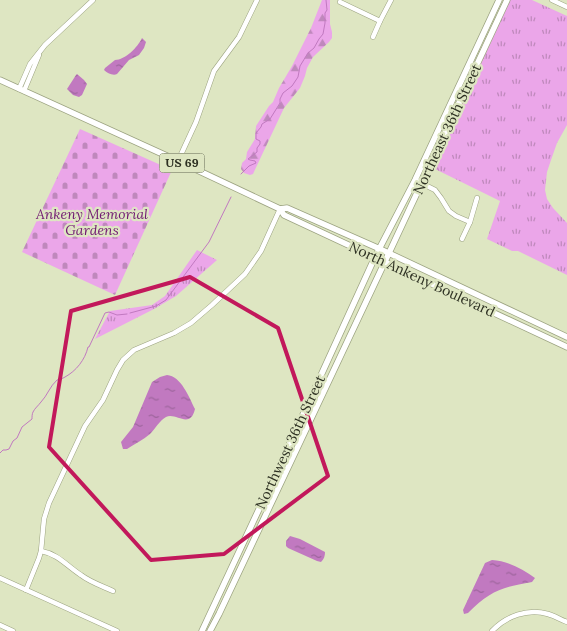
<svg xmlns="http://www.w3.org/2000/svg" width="567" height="631" font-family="Lora,serif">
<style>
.grass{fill:url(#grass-tufts)}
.forest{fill:url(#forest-firs)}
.cemetery{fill:url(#cemetery-stones)}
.water{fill:url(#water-ripples)}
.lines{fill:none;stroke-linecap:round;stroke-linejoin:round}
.stream{stroke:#c179c0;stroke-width:1}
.minor-casing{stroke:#9ca381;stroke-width:5.5}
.major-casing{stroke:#9ca381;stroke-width:7}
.minor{stroke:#fff;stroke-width:4.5}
.major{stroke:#fff;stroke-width:5.5}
.marked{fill:none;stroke:#c2185b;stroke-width:4;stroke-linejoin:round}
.labels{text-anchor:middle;stroke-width:4.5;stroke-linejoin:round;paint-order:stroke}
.shield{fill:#dee6c2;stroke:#626752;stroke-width:1}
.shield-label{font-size:12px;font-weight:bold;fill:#2d3022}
.street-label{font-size:14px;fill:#2d3022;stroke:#dee6c2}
.park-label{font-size:14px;font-style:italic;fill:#701871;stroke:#dee6c2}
</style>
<defs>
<pattern id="grass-tufts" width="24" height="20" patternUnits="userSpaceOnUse" patternTransform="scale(1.25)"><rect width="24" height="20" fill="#eba6e9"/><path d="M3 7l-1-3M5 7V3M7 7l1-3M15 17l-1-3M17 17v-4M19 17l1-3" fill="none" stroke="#bf88bc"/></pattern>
<pattern id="forest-firs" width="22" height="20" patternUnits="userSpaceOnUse" patternTransform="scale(1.25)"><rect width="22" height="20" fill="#eba6e9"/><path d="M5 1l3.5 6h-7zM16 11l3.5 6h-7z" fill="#bf88bc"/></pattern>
<pattern id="cemetery-stones" width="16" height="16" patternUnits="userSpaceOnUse" patternTransform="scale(1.25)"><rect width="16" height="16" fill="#eba6e9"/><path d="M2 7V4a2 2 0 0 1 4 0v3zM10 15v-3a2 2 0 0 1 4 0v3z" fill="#bf88bc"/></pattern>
<pattern id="water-ripples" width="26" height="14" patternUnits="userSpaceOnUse" patternTransform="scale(1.25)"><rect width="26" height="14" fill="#c179c0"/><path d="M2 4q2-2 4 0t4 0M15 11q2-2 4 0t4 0" fill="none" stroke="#9d649c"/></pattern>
</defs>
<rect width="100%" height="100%" fill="#dee6c2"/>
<g class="grass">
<polygon points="510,0 532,0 567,16 567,125 557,143 551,160 547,172 545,190 547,199 553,208 567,223 567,275 518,251 512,251 487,239 500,201 433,168"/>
<polygon points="197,250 217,260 176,296 154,309 95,339 110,311 152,305 165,296"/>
</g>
<polygon class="forest" points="322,0 330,0 330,24 332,32 332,38 329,42 313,57 307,68 305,76 300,88 284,108 253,174 250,175 244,173 241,169 242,163 246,159 247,152 255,139 256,126 269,106 273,102 279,88 292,66 311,28"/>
<polygon class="cemetery" points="80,129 172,170 115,295 22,252"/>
<g class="water">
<path d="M142,38L146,42L144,48L139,55L129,60L117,74C113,76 107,73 104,70L105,68L115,60C125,60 138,47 142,38Z"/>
<polygon points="77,74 84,80 87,84 82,95 79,97 73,95 67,89 76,75"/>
<path d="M167,375C181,376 189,397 195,409C190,430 176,412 166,417C160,420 155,429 150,434C143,440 134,444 127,449H123L121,442L133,427L152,382L160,377Z"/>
<path d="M290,536L300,539L325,552C325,556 324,559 321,562L317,561L288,548L286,546V541Z"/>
<path d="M492,560C508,561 523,569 535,578L532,582C502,587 490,591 468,613L464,614L463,610L485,563Z"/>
</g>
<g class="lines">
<g class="stream">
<polyline points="241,174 249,166 256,163 255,161 250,160 248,159 257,152 257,148 260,144 260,141 256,139 256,133 261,127 262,124 270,119 280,103 280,99 283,93 292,86 298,77 300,66 308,53 314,48 319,39 323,34 325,23 325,13 327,10 326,0"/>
<polyline points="130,313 156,306 166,300 209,242 231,197"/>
<path d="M0,453L3,450H6L9,449L13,441L17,438L22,427L32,419C32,417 32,414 33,412C35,408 38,406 41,402C47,396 50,386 57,380C60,379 62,379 65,377C76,371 85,360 88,347H89L105,313L109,312L117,315L127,314"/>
</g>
<g class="minor-casing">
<g id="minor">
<polyline points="552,0 567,7"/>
<polyline points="340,2 380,21"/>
<polyline points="373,37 380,21 391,0"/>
<polyline points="19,89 30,64 45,45 93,0"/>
<polyline points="24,91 39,55"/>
<polyline points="178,161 196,122 214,71 239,37 257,0"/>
<polyline points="415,180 435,190 441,198 449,211 456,216 470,222"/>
<polyline points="462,239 470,222 477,198"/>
<path d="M41,551C58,554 67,566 81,575C90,582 102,586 113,591"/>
<polyline points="0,578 117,631"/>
<polyline points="26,590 39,558 41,551 44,519 49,503 85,426 103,400 117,370 123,360 134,350 174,333 191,323 212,305 245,274 261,251 280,209"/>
<polyline points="0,625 13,631"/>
<path d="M492,631C506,616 528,608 548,614C555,616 561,620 567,622"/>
</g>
</g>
<g class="major-casing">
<g id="major">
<polyline points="0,80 178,161 280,209 284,215 567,347"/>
<polyline points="280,209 287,208 380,249 567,337"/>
<polyline points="202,631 296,430 375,257 415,180 499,0"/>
<polyline points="210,631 219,614 389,253 507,0"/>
</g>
</g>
<use href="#minor" class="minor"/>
<use href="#major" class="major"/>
</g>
<path class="marked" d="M190,277L278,328L328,476L224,554L151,560L49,447L71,311Z"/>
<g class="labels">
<rect class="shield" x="159.5" y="153.5" width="45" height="19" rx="4"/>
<g class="shield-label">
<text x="182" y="167">US 69</text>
</g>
<g class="street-label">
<text transform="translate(447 129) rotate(-65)" y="5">Northeast 36th Street</text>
<text transform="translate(422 279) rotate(25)" y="5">North Ankeny Boulevard</text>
<text transform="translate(290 442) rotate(-65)" y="5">Northwest 36th Street</text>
</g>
<g class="park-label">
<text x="92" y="219">Ankeny Memorial<tspan x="92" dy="16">Gardens</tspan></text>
</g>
</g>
</svg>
